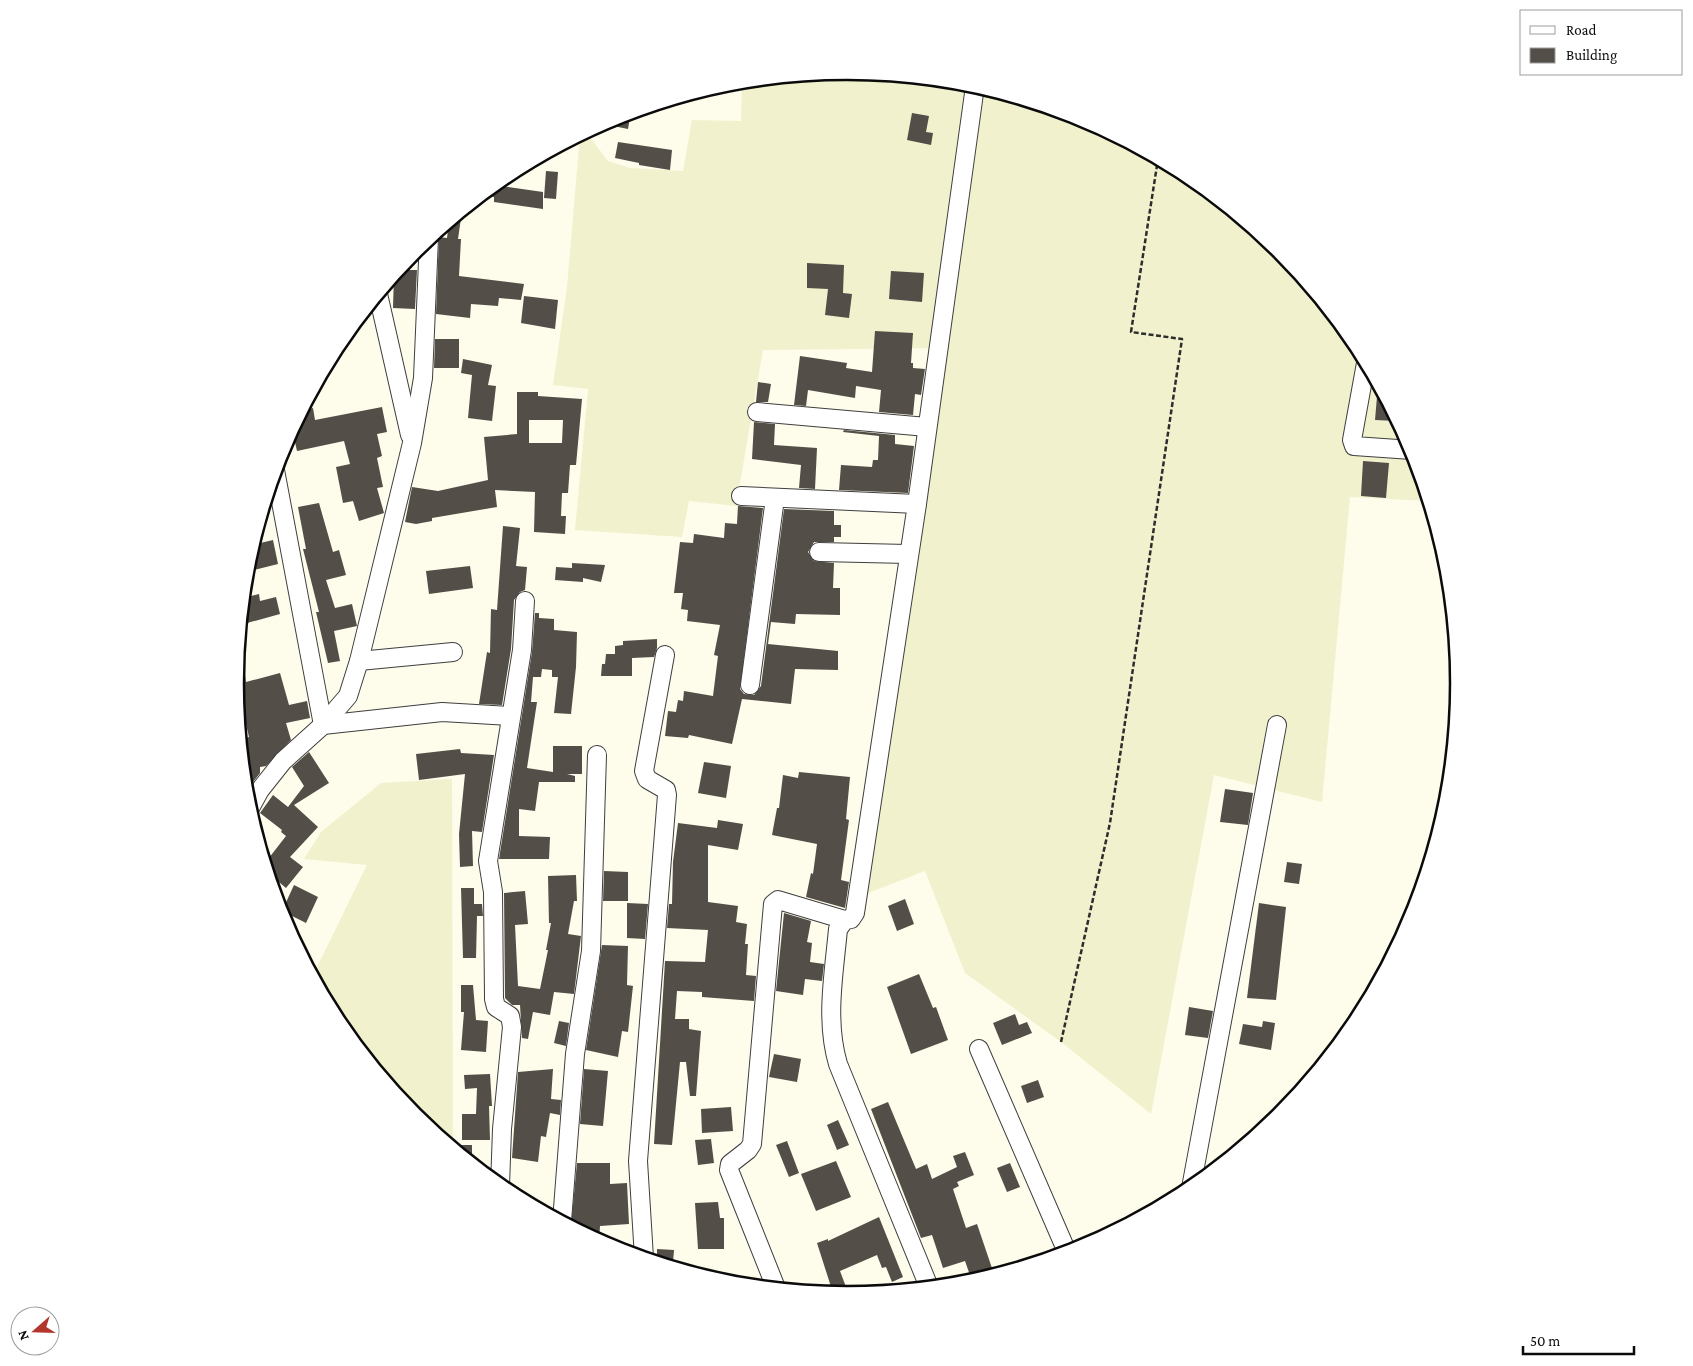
<svg xmlns="http://www.w3.org/2000/svg" width="1693" height="1366" font-family="'Crimson Pro',serif">
<style>
.farmland{fill:#f1f2cd}
.building{fill:#534e48;fill-rule:evenodd}
.lines{fill:none;stroke-linecap:round;stroke-linejoin:round}
.minor-casing{stroke:#3e3e3e;stroke-width:20}
.path{stroke:#2d2d2d;stroke-width:2.5;stroke-dasharray:5 2.5;stroke-linecap:butt}
.minor{stroke:#fff;stroke-width:18}
.rim{fill:none;stroke:#0b0b0b;stroke-width:2.5}
</style>
<rect width="100%" height="100%" fill="#fefceb"/>
<g class="farmland">
<polygon points="847,71 966,83 1081,118 1187,175 1279,251 1355,343 1412,449 1428,501 1350,497 1322,802 1214,775 1151,1114 1061,1042 965,973 925,871 863,895 948,348 763,350 736,506 689,501 682,537 575,530 588,389 553,385 567,287 580,135 586,132 608,161 630,168 683,171 692,120 741,121 742,81"/>
<polygon points="452,779 453,1147 414,1115 338,1023 321,991 317,967 367,865 304,859 321,832 381,783"/>
</g>
<g class="building">
<polygon points="631,112 628,129 613,126 615,117"/>
<polygon points="912,113 929,116 926,132 933,133 931,145 907,140"/>
<polygon points="618,142 672,150 670,170 639,165 639,163 615,158"/>
<polygon points="546,171 558,172 556,199 544,198"/>
<polygon points="494,185 543,192 543,209 494,202 494,197 481,195"/>
<polygon points="462,211 458,239 461,239 459,276 524,284 521,300 499,298 498,306 471,304 470,318 436,314 439,237 447,238 449,222"/>
<polygon points="807,263 844,265 843,293 852,294 849,318 825,315 828,289 807,288"/>
<polygon points="398,270 417,270 415,309 393,308 394,275"/>
<polygon points="891,271 924,273 922,302 889,299"/>
<polygon points="524,296 558,300 555,329 521,323"/>
<polygon points="875,331 913,333 911,363 913,363 913,368 925,369 921,395 915,394 913,415 879,412 881,390 856,386 855,398 808,390 806,406 794,405 800,356 847,363 846,368 872,372"/>
<polygon points="435,339 459,339 459,368 434,368"/>
<polygon points="463,359 492,365 488,385 496,386 492,421 468,418 472,375 461,373"/>
<polygon points="758,382 771,384 768,402 756,402"/>
<polygon points="1378,385 1390,409 1397,421 1375,420"/>
<path d="M517,392H538V396L582,399L576,465H570L568,493H562L561,516H566L565,534L534,532L535,492L495,490L497,507L432,518V521L416,524L405,522L412,487L438,491L488,480L484,437L517,434ZM529,420H563L562,443H529Z"/>
<polygon points="382,407 387,432 377,434 382,456 377,458 383,487 377,488 384,513 359,521 353,501 343,503 336,467 350,464 344,441 297,451 292,429 302,411 313,408 315,420"/>
<polygon points="754,422 775,424 774,445 817,448 815,489 799,488 801,465 752,459"/>
<polygon points="844,430 895,435 895,444 914,446 908,493 839,490 841,465 872,467 873,460 878,460 879,436 843,432"/>
<polygon points="1363,461 1389,463 1386,498 1361,496"/>
<polygon points="319,503 333,552 339,550 346,575 326,580 335,608 352,604 357,626 334,631 340,661 328,663 316,612 319,612 303,549 306,549 298,507"/>
<polygon points="738,506 763,508 740,689 744,694 754,695 761,686 784,509 834,511 834,525 841,525 841,537 834,537 834,542 814,542 808,552 814,561 834,563 833,588 840,588 840,615 796,614 795,624 771,622 768,644 838,651 838,670 795,669 791,704 742,699 732,744 689,735 688,738 665,736 668,711 676,712 678,700 683,701 684,691 713,696 718,656 714,655 720,625 687,621 688,610 681,609 683,593 674,593 680,542 693,543 694,534 724,538 725,523 737,524"/>
<polygon points="503,526 520,528 516,566 527,567 525,590 520,592 514,600 511,649 502,705 479,704 487,652 490,653 491,609 497,610"/>
<polygon points="273,540 278,564 246,572 252,545"/>
<polygon points="572,563 605,565 601,582 583,578 583,582 555,580 556,567 572,568"/>
<polygon points="470,566 473,588 429,594 426,571"/>
<polygon points="259,594 260,601 276,597 280,614 240,625 243,598"/>
<polygon points="535,613 539,613 539,618 554,619 554,630 577,632 576,667 571,714 554,713 558,677 552,677 552,670 542,669 541,677 533,677 531,702 537,702 527,768 553,772 553,746 582,746 582,774 567,774 575,776 575,782 539,782 535,811 519,809 519,836 550,837 549,859 499,859 532,652"/>
<polygon points="657,639 657,648 654,657 632,658 632,676 601,676 602,664 605,664 606,654 615,654 615,646 623,645 623,641"/>
<polygon points="238,653 242,653 246,682 280,673 289,705 307,701 310,718 286,723 291,740 266,766 260,767 260,773 250,786 245,738 249,737 238,690 235,690 235,684"/>
<polygon points="460,749 461,753 494,755 482,832 472,831 473,866 460,867 459,834 465,774 419,780 416,754"/>
<polygon points="309,752 329,783 294,805 318,827 290,857 303,867 286,888 268,873 265,863 286,836 281,832 282,830 260,813 273,795 288,807 304,786 292,767"/>
<polygon points="704,762 731,766 726,798 698,793"/>
<polygon points="799,772 850,777 846,819 849,820 841,880 849,882 845,908 806,897 811,873 813,874 817,844 772,835 777,808 779,808 783,775 798,778"/>
<polygon points="1225,789 1253,793 1248,825 1220,822"/>
<polygon points="718,820 743,824 738,850 708,845 708,902 738,906 736,922 747,924 745,944 748,944 746,975 756,976 754,1001 702,997 702,992 677,991 675,1019 689,1019 689,1029 701,1031 696,1096 690,1096 686,1062 680,1062 672,1145 654,1144 665,961 705,962 708,930 667,928 669,904 672,904 673,862 678,823 717,828"/>
<polygon points="1287,862 1302,864 1299,884 1284,882"/>
<polygon points="604,871 628,872 628,901 603,901"/>
<polygon points="576,875 577,901 574,901 568,934 581,936 574,994 554,992 550,1015 533,1012 528,1039 522,1038 520,1005 512,1005 505,998 504,893 525,891 528,924 515,925 518,986 540,989 548,950 546,950 551,923 549,923 548,876"/>
<polygon points="294,885 318,897 306,923 282,911"/>
<polygon points="461,888 474,888 474,904 482,904 483,916 477,916 476,958 463,958"/>
<polygon points="905,899 914,924 897,931 888,906"/>
<polygon points="627,903 648,904 645,939 627,938"/>
<polygon points="1259,903 1286,907 1276,1000 1247,998"/>
<polygon points="784,913 811,921 807,942 812,943 810,962 824,964 822,981 805,979 803,995 776,991"/>
<polygon points="602,945 628,946 627,985 633,986 628,1032 622,1031 618,1057 586,1050"/>
<polygon points="919,974 933,1008 936,1007 948,1040 911,1054 887,987"/>
<polygon points="461,985 473,985 476,1020 488,1021 486,1052 461,1050 464,1012 461,1012"/>
<polygon points="1189,1007 1213,1011 1208,1038 1185,1035"/>
<polygon points="1015,1014 1019,1025 1027,1022 1032,1033 1002,1045 993,1023"/>
<polygon points="559,1021 569,1023 566,1046 554,1043"/>
<polygon points="1263,1021 1275,1023 1271,1050 1239,1044 1243,1024 1262,1027"/>
<polygon points="774,1054 801,1059 797,1082 769,1077"/>
<polygon points="553,1069 551,1099 561,1100 560,1115 550,1113 546,1137 541,1136 538,1162 512,1158 518,1072"/>
<polygon points="584,1069 608,1071 603,1126 580,1124"/>
<polygon points="490,1074 492,1106 489,1106 490,1140 462,1140 462,1114 476,1114 477,1088 465,1089 464,1075"/>
<polygon points="1038,1080 1044,1097 1027,1103 1021,1086"/>
<polygon points="888,1102 916,1169 927,1164 932,1179 957,1167 953,1156 965,1152 974,1175 957,1182 959,1186 953,1189 966,1228 977,1224 994,1274 972,1281 965,1261 943,1268 932,1235 921,1238 871,1109"/>
<polygon points="731,1107 733,1131 702,1133 701,1109"/>
<polygon points="838,1120 849,1145 837,1150 827,1125"/>
<polygon points="711,1139 714,1163 698,1165 695,1140"/>
<polygon points="787,1141 799,1173 789,1177 776,1145"/>
<polygon points="450,1145 472,1145 472,1163 462,1155"/>
<polygon points="836,1161 851,1197 816,1211 801,1174"/>
<polygon points="577,1163 610,1163 610,1184 627,1183 629,1224 600,1226 599,1241 571,1226"/>
<polygon points="1010,1163 1020,1187 1007,1192 997,1168"/>
<polygon points="718,1202 720,1218 724,1218 724,1249 698,1249 695,1203"/>
<polygon points="879,1217 903,1277 892,1282 886,1267 882,1268 877,1255 840,1271 849,1295 833,1293 817,1243 828,1239 828,1241"/>
<polygon points="657,1249 674,1250 673,1263 657,1262"/>
</g>
<g class="lines">
<g class="minor-casing">
<g id="minor">
<polyline points="378,294 410,435"/>
<polyline points="1366,363 1352,440 1354,446 1412,450"/>
<polyline points="757,412 927,427"/>
<polyline points="275,470 323,725"/>
<polyline points="741,496 917,504"/>
<polyline points="819,552 908,554"/>
<polyline points="359,661 453,652"/>
<polyline points="750,685 775,498"/>
<polyline points="323,725 442,712 510,716"/>
<polyline points="249,810 260,790 283,761 323,725 348,696 359,661 412,443 423,378 429,238"/>
<polyline points="979,1049 1067,1252"/>
<polyline points="500,1186 502,1129 512,1027 510,1016 496,1007 494,999 493,892 488,861 522,650 525,601"/>
<polyline points="1191,1188 1277,725"/>
<polyline points="562,1221 575,1054 591,951 597,755"/>
<polyline points="644,1258 638,1161 667,795 666,790 647,779 644,771 665,655"/>
<path d="M929,1287L838,1064C825,1020 834,974 838,929L845,920L851,919L855,913L917,504L975,86"/>
<polyline points="776,1288 729,1170 730,1164 748,1150 752,1144 773,904 778,900 845,920"/>
</g>
</g>
<polyline class="path" points="1061,1042 1110,823 1182,339 1131,332 1158,159"/>
<use href="#minor" class="minor"/>
</g>
<path d="M0 0H1693V1366H0ZM244 683a603 603 0 1 1 1206 0a603 603 0 1 1-1206 0Z" fill="#fff" fill-rule="evenodd"/>
<path class="rim" d="M244 683a603 603 0 1 1 1206 0a603 603 0 1 1-1206 0Z"/>
<rect x="1520" y="10" width="162" height="65" fill="#ffffff" stroke="#9d9d9d"/>
<rect x="1530" y="26" width="25" height="8" fill="#ffffff" stroke="#9d9d9d"/>
<text x="1566" y="35" font-size="15" fill="#0b0b0b">Road</text>
<rect x="1530" y="48" width="25" height="15" fill="#534e48" stroke="#9d9d9d"/>
<text x="1566" y="60" font-size="15" fill="#0b0b0b">Building</text>
<g transform="translate(35 1331) rotate(250)"><circle r="24" fill="#ffffff" stroke="#9d9d9d"/>
<path d="M0-4L9 19L0 12L-9 19Z" fill="#b3362c"/>
<text y="-8" font-size="14" font-weight="bold" text-anchor="middle" fill="#0b0b0b">N</text>
</g>
<path d="M1523 1346v8h111v-8" fill="none" stroke="#0b0b0b" stroke-width="2.5"/>
<text x="1530" y="1346" font-size="15" fill="#0b0b0b" stroke="#ffffff" stroke-width="4" paint-order="stroke">50 m</text>
</svg>
